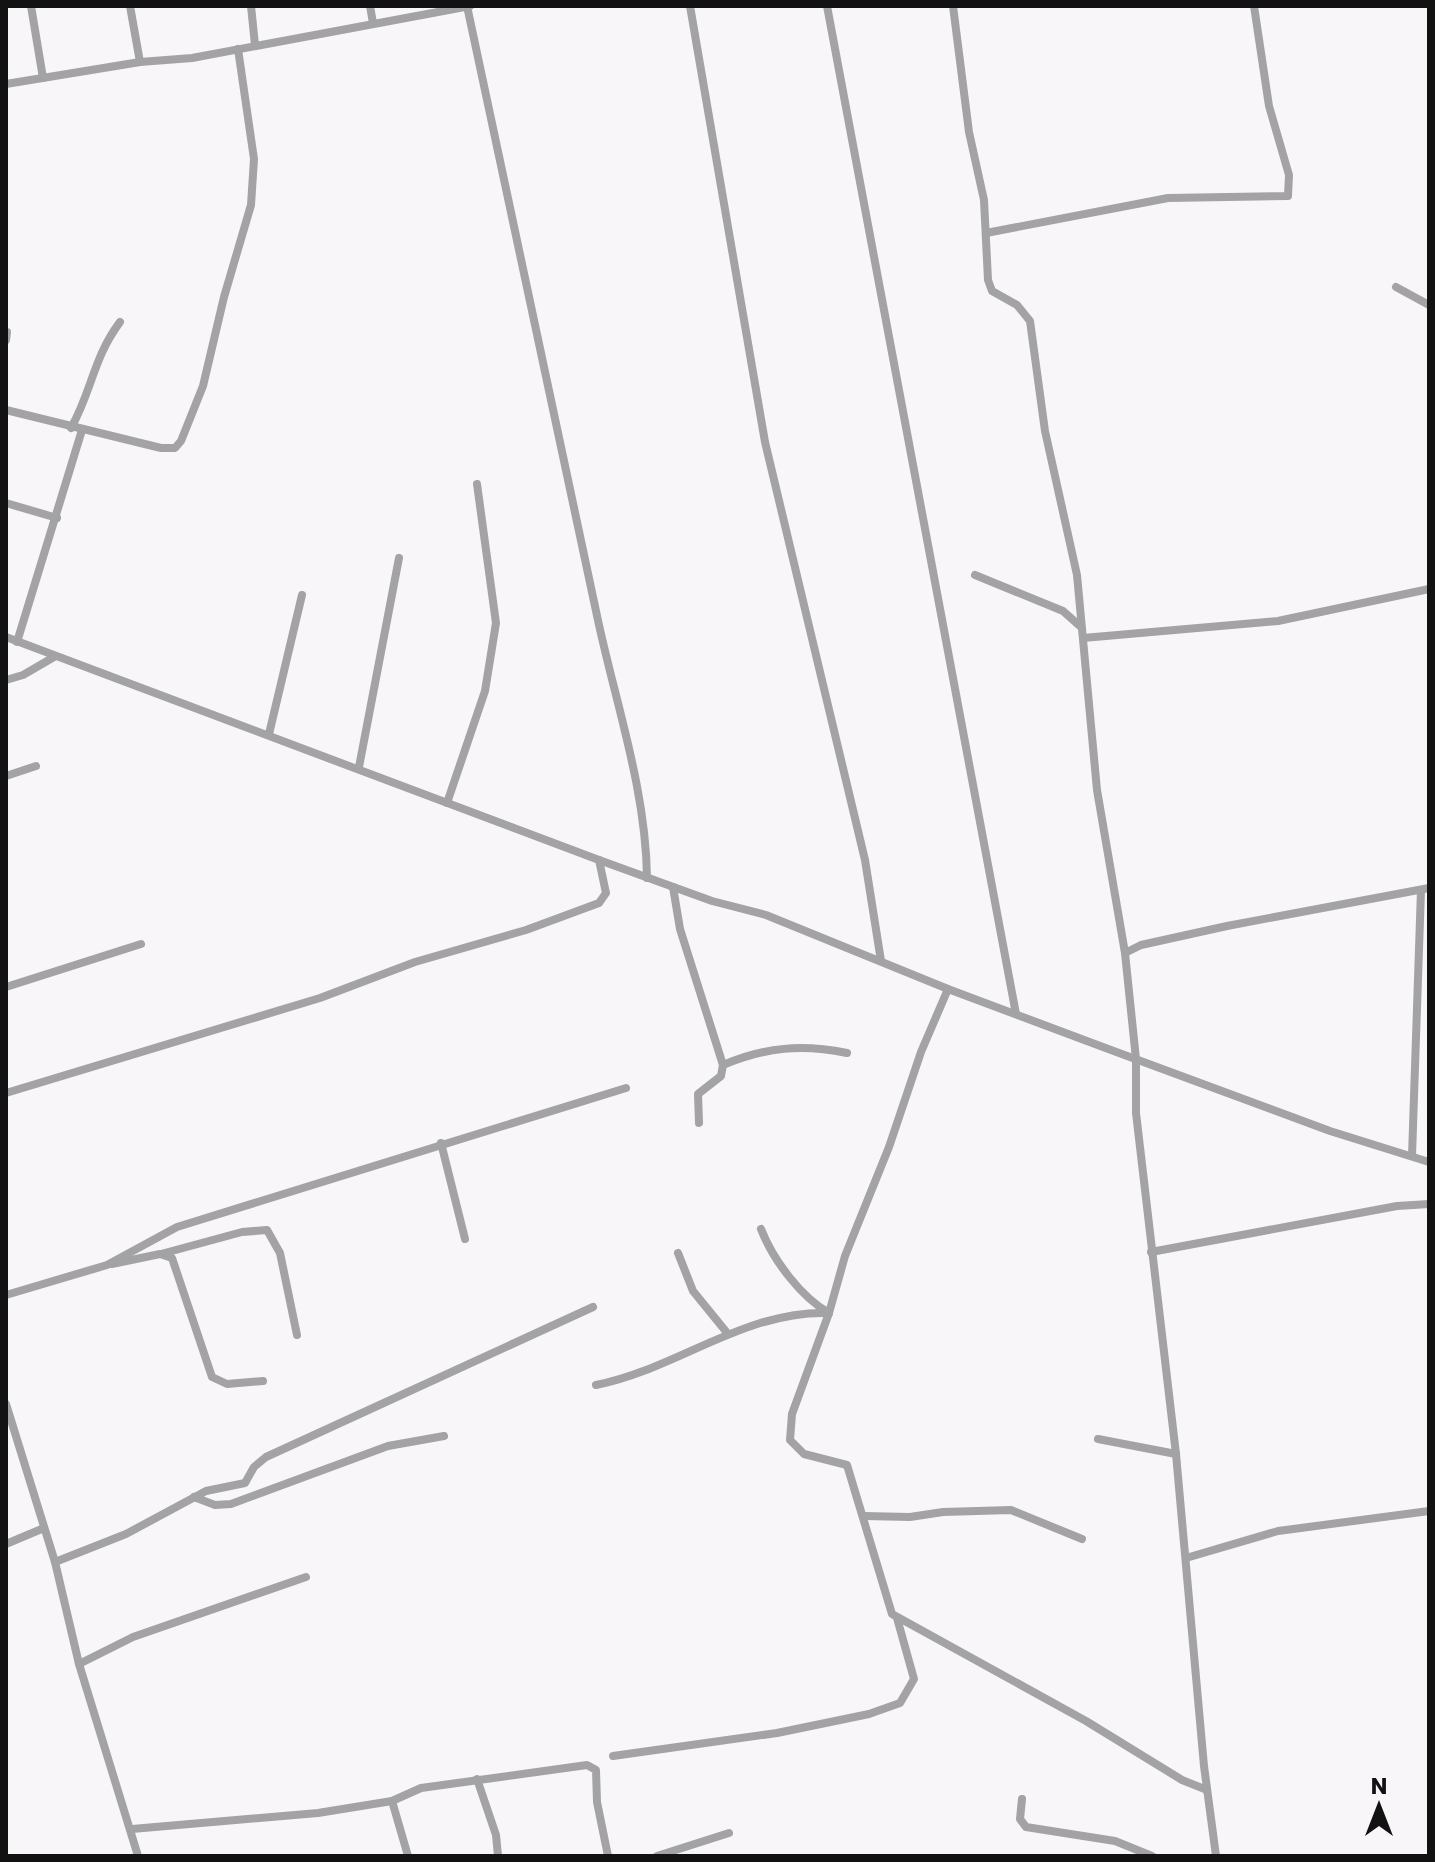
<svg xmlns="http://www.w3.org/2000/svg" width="1435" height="1862" font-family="Poppins,sans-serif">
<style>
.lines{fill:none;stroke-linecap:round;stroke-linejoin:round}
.minor{stroke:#a3a2a4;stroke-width:8}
</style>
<rect width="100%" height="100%" fill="#f9f6f9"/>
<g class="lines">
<g class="minor">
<polyline points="31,6 43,78"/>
<polyline points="130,6 140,62"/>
<polyline points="251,6 255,45"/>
<polyline points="370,6 373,23"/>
<path d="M467,6C511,207 553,409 596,611C614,699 646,787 647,878"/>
<polyline points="690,6 765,442 865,860 881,961"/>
<polyline points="827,6 1016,1014"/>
<polyline points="953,6 969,132 984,200 988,280 992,291 1017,305 1030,321 1045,431 1077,575 1097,790 1125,953"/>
<polyline points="6,84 140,62 192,58 470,6"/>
<polyline points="986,233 1168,198 1288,196 1289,175 1269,106 1254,6"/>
<polyline points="1396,287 1429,305"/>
<polyline points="6,340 7,332"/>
<polyline points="6,410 161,448 175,448 181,441 203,386 224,297 251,205 254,159 238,49"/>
<path d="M71,428C92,391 93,358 120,322"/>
<polyline points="6,503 57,518"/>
<polyline points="975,575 1063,611 1081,627"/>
<polyline points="6,637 599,860 712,901 766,915 948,989 1111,1050 1330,1131 1429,1162"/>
<polyline points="1083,638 1278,621 1429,589"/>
<polyline points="17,642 82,430"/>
<polyline points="6,680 23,675 54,657"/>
<polyline points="269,734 302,595"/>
<polyline points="359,767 399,558"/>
<polyline points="6,776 36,766"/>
<polyline points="447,803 485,691 496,623 477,484"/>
<polyline points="673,887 680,929 723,1065 721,1076 698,1094 699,1123"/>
<polyline points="6,987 141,944"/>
<polyline points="948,989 921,1052 889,1147 845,1256 829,1313 792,1414 790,1440 804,1454 847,1465 892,1614 1086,1721 1182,1780 1207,1790"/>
<path d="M723,1065C765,1047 802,1044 847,1053"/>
<polyline points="6,1093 320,998 415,962 526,930 599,903 606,893 599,860"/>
<polyline points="441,1143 465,1239"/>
<polyline points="1412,1156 1421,890"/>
<polyline points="1151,1252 1397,1206 1429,1204"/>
<polyline points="678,1253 693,1291 728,1334"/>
<polyline points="161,1254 242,1232 267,1230 280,1253 297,1335"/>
<polyline points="112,1264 160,1254 172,1258 212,1377 227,1384 263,1381"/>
<polyline points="6,1295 107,1265 177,1227 626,1088"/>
<path d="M596,1385C677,1369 744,1310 829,1313C801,1297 773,1260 761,1229"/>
<polyline points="6,1404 55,1562 79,1664 138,1856"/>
<polyline points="1098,1439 1176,1454"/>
<polyline points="194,1497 215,1505 231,1504 388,1446 444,1436"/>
<polyline points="864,1516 910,1517 943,1512 1011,1510 1082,1539"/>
<polyline points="6,1544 44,1528"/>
<polyline points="1186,1558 1278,1531 1429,1511"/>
<polyline points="55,1562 126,1534 206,1491 245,1483 254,1467 266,1457 593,1307"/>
<polyline points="79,1664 133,1637 306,1577"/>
<polyline points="613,1756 777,1733 869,1714 900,1703 914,1679 897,1618"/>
<polyline points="477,1779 496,1835 498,1856"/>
<polyline points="1022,1799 1020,1819 1026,1827 1115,1841 1152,1856"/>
<polyline points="392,1801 408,1856"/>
<polyline points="132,1829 318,1813 392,1801 421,1788 587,1765 596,1770 597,1802 608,1856"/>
<polyline points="657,1856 729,1833"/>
<polyline points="1216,1856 1204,1766 1176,1454 1136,1113 1136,1059 1125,953 1141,945 1227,926 1429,888"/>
</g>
</g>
<rect width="1435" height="1862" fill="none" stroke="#131213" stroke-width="16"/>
<g transform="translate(1379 1806)" stroke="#f9f6f9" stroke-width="6" paint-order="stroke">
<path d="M0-6L14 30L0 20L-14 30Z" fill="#131213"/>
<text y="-12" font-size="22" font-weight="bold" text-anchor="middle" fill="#131213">N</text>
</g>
</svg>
